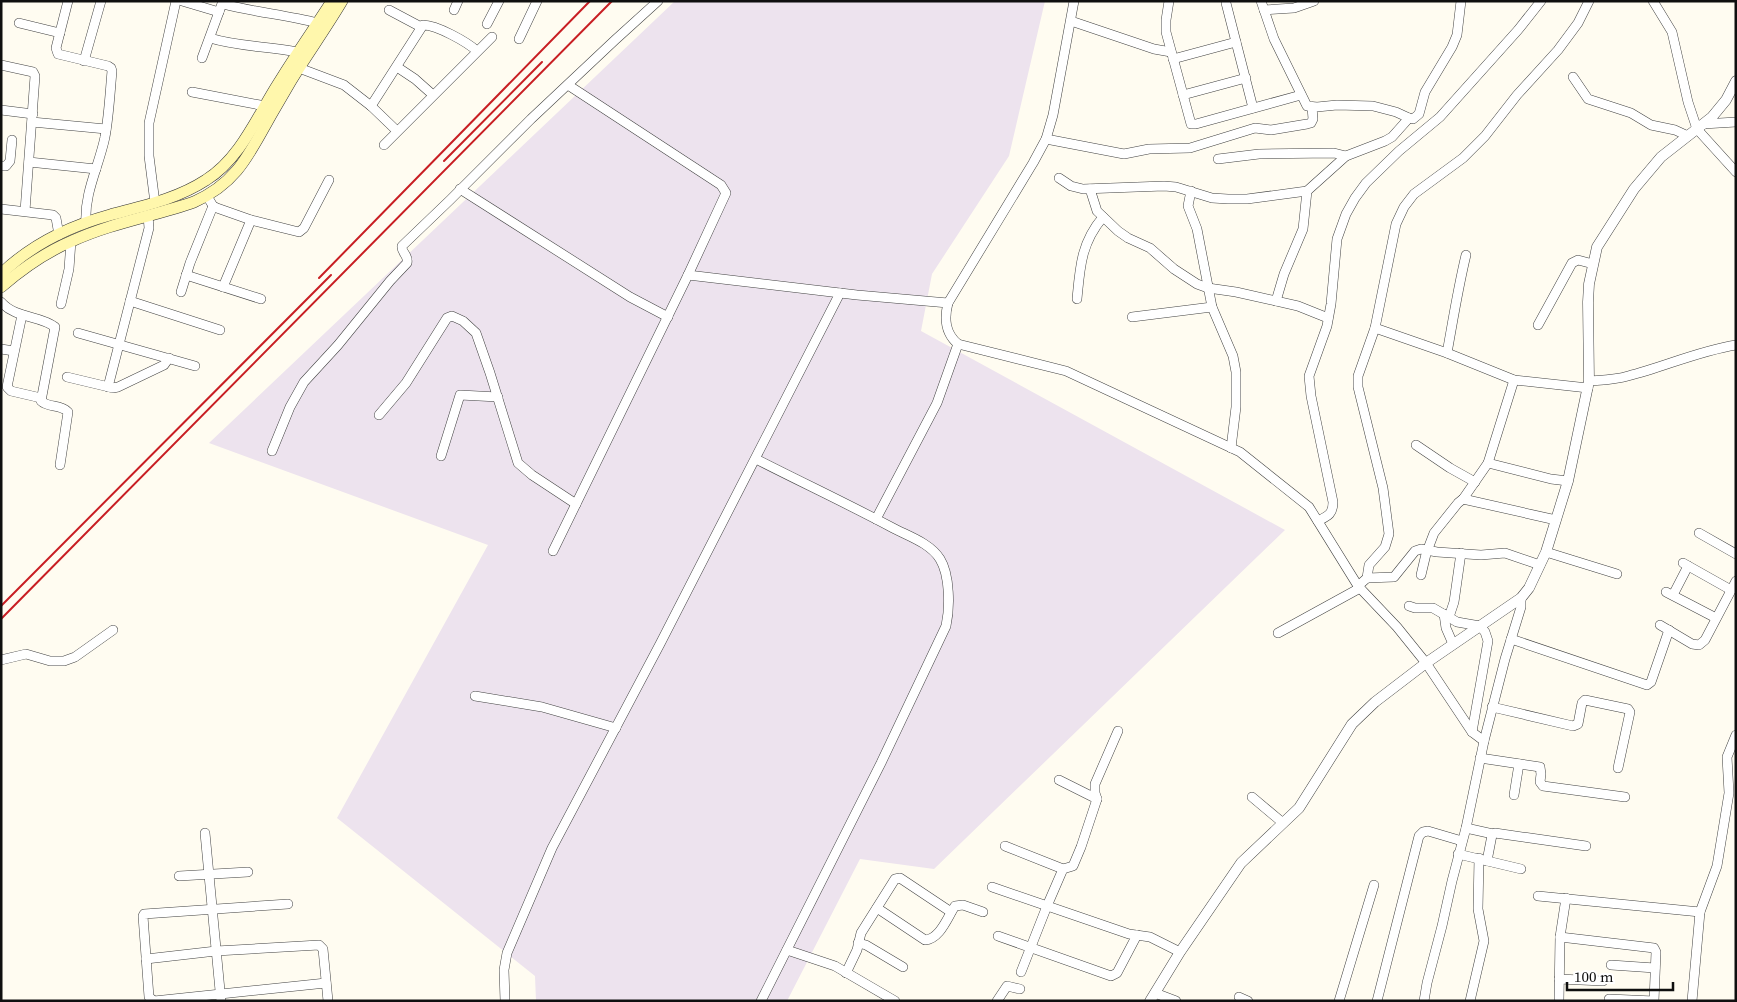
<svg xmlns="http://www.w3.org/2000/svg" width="1737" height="1002" font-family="'Source Serif 4',serif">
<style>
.industrial{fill:#ede3ee}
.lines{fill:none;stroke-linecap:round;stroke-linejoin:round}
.minor-casing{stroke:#424242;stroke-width:10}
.tertiary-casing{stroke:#424242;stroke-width:11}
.secondary-casing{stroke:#313131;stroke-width:12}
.minor{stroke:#fff;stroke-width:9}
.tertiary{stroke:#fff;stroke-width:10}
.secondary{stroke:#fff7ac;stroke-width:11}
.rail{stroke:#c81e23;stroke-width:2}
</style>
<rect width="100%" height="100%" fill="#fffcf1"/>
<polygon class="industrial" points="675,1 1045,1 1009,156 932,274 921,331 1285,530 934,869 860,859 787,1001 536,1001 535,976 337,818 488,545 209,443"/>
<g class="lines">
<g class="minor-casing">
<g id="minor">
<path d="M68,1L56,48L58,54L108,66L111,68L112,71C110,93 109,115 105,137C99,166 84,193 86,223"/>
<polyline points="182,1 219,12"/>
<path d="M1074,1L1053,115L1046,139L1033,163L948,303C944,319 945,333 958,344L1066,371L1240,452L1309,507L1358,586L1397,627L1426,663L1472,732L1484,741"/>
<polyline points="1169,1 1166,20 1166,32 1191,124 1196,124 1301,95"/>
<polyline points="1261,1 1274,39 1307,106 1317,107 1337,105 1373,106 1396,112 1409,118 1413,119 1419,114 1425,92 1452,47 1457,35 1461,1"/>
<polyline points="1653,1 1672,32 1688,102 1697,129 1736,172"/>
<polyline points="1226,3 1253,108"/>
<path d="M223,4C254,12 286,15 318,23"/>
<polyline points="389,10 421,27"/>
<polyline points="454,10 458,1"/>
<polyline points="1264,10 1294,8 1314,1"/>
<polyline points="1071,21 1154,49 1171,52"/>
<polyline points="19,23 60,33"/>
<polyline points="487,24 499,1"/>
<path d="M210,38C239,47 268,46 297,52"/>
<polyline points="519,39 537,1"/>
<polyline points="202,58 223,1"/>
<polyline points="1173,59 1236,42"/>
<polyline points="84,61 101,1"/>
<polyline points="1,65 33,72 35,76 25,211"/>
<polyline points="397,67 415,79 433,95"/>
<polyline points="299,68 344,85 371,106 397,131"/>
<polyline points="1573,77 1588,99 1631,113 1651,125 1675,130 1688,136"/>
<polyline points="192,92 265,106"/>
<polyline points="1183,95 1246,78"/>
<path d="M371,106L423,25C437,25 467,42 477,51"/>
<polyline points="1,110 33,114"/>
<polyline points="32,122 106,129"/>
<polyline points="1703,124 1736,122"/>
<polyline points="1046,139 1124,154 1149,149 1190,148 1255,128 1271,130 1307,124 1311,123 1313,119 1312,107"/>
<polyline points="384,145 492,37"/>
<polyline points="1218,159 1259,154 1334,153 1346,156"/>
<polyline points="29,162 96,169"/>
<polyline points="1,166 6,166 10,161 12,140"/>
<polyline points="1059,178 1071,186 1083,189 1164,186 1176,187 1212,198 1228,199 1247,199 1307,191 1346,156 1385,141 1392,137 1409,118"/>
<polyline points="460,189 630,297 668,317"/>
<polyline points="1090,189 1097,211 1118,231 1128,238 1150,248 1174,269 1197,284 1208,288 1236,292 1298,306 1328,318"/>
<polyline points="1191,191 1188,206 1197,229 1212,307 1233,356 1236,372 1236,407 1231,448"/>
<polyline points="207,196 213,206 217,208 251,220 299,232 304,228 329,180"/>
<polyline points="155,203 149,156 149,123 176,1"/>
<polyline points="1,209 53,215 56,218 59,235"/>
<polyline points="186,275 261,299"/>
<polyline points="688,275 857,295 948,303"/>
<polyline points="223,287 251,220"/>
<polyline points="181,292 190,263 213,206"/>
<path d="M1077,299C1080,267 1081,243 1103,217"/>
<polyline points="130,301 220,330"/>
<polyline points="1276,301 1284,274 1303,229 1307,191"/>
<path d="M1,302C16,319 40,315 55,327L41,401C48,408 61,404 68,412L60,465"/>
<polyline points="61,304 69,269 71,241"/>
<polyline points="22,315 7,387 11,391 41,398"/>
<polyline points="1132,317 1212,307"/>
<polyline points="1538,325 1572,263 1578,260 1593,264"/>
<polyline points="1375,328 1447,353 1514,380 1588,388"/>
<polyline points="78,333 195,366"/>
<polyline points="1,349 14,351"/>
<path d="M1447,353C1453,320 1458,288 1466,255"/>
<polyline points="67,377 113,388 118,387 164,365 169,358"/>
<path d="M1589,381C1602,380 1615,380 1628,376C1664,367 1698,351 1736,345"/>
<polyline points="108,387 149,228 148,216"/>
<polyline points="379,415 406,383 447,318 452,316 463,321 476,333 490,373 518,463 532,475 576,504"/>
<polyline points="1416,445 1450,468 1475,482"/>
<path d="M272,451L290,407L304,382L338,345L390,281L407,263C409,255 401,253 402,246L450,200L531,119L615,40L658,1"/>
<polyline points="441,456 460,395 498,397"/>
<path d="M756,459C801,482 848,504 893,528C908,536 930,543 940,559C950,575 950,608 946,626L881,763L761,1001"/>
<polyline points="1488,463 1551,479 1568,481"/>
<polyline points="1463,499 1556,520"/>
<polyline points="876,519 937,403 958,344"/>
<path d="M1318,521C1328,516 1333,514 1333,502L1311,396L1309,376L1327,326L1331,304L1337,239L1346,214L1355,198L1366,183L1399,151L1440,117L1518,30L1541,1"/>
<polyline points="1699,533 1736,554"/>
<polyline points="553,551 688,275 726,193 721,185 568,85"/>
<polyline points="1546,552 1617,574"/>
<polyline points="1683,563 1731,590"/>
<polyline points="1421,575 1426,554 1434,533 1458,503 1463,499 1488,463 1514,380"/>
<polyline points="1367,578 1394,577 1415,551 1421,549 1437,552 1481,555 1505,553 1540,565"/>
<polyline points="1358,586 1367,578 1369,565 1385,547 1389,534 1383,488 1358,387 1358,376 1375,328 1396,224 1404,207 1414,194 1463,158 1485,136 1517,95 1558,50 1578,23 1589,1"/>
<polyline points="1666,592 1716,618"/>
<polyline points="1673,595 1688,566"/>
<polyline points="1409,606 1415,608 1433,608 1457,622 1480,626 1485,632 1488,641 1472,732"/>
<polyline points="1444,614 1446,628 1453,644"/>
<polyline points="1449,617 1454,602 1461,553"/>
<polyline points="1660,625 1692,644 1699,645 1705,640 1736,581"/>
<polyline points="1278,633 1360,588"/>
<polyline points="1511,639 1647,685 1651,682 1669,630"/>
<polyline points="1,660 26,654 50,661 64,661 75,657 113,630"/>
<polyline points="475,696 542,707 616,728"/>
<polyline points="1492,707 1573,726 1578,724 1582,703 1585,700 1628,709 1630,712 1618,768"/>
<polyline points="1480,758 1540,767 1541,774 1540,782 1543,786 1625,797"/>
<polyline points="1059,780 1097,799"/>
<polyline points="1514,795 1519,764"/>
<polyline points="1252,797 1283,823"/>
<polyline points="1466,828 1493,834"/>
<polyline points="205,833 221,1001"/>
<polyline points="1005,846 1063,869"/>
<polyline points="1458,854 1521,869"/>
<polyline points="1487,861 1492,835 1495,833 1586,846"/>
<polyline points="179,876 248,872"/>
<polyline points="992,887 1129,934 1150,937 1180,952"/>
<polyline points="1538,896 1700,912"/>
<polyline points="288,904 144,914 143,916 149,997 154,1001 326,983"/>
<path d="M877,908L925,940C940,939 947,918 955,906L963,905L983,912"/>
<polyline points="998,936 1111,976 1117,973 1137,935"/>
<polyline points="1560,937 1654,948 1656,952 1654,1001"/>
<polyline points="858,943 866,945 903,967"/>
<polyline points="787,950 835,966 895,1001"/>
<polyline points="146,959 216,951 319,945 323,949 328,1001"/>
<polyline points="1611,965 1655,968"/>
<polyline points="1021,972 1047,906 1063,869 1073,866 1081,847 1097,799 1095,793 1095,784 1118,731"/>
<polyline points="846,973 857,950 861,933 895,879 900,878 951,912"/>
<polyline points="1559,979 1603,981"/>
<polyline points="1155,993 1176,1001"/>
<polyline points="1239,997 1248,1001"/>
<polyline points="1609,999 1654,1001"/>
<polyline points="505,1001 504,970 507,953 552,848 660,644 840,293"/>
<polyline points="997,1001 1007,986 1020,989"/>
<polyline points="1339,1001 1374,885"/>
<polyline points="1377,1001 1419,836 1423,832 1428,831 1462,841"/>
<polyline points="1424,1001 1427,983 1442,926 1452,881 1466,828 1484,741 1505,659 1521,607 1521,598"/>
<polyline points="1470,1001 1484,941 1478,909 1479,858"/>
<polyline points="1559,1001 1560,937 1566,898"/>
<polyline points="1692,1001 1700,912 1717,866 1729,793 1727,757 1736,735"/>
</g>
</g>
<g class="tertiary-casing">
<polyline id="tertiary" points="1150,1001 1180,952 1241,863 1299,808 1352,724 1375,702 1426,663 1521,598 1529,588 1546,552 1568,481 1589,381 1588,302 1589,284 1597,247 1634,189 1661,157 1712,117 1726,100 1736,81"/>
</g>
<g class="secondary-casing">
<g id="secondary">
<path d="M1,274C31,245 70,226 110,215C143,206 177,199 206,180C240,159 257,117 278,84C295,56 314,29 332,1"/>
<path d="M1,287C23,268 46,252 72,241C111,223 154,216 194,202C237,183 249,154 271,115C278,103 285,91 292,79C308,53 326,28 342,1"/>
</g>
</g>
<use href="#minor" class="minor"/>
<use href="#tertiary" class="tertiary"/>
<use href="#secondary" class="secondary"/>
<g class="rail">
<polyline points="444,161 542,62"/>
<polyline points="319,278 590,1"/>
<polyline points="1,606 331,275"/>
<polyline points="1,619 612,1"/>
</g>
</g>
<rect width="1737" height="1002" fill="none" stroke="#0f0f0f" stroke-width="5"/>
<path d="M1567 982v8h106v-8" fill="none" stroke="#0f0f0f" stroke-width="2.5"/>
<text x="1574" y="982" font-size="15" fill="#0f0f0f" stroke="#ffffff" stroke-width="4" paint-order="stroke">100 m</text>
</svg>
